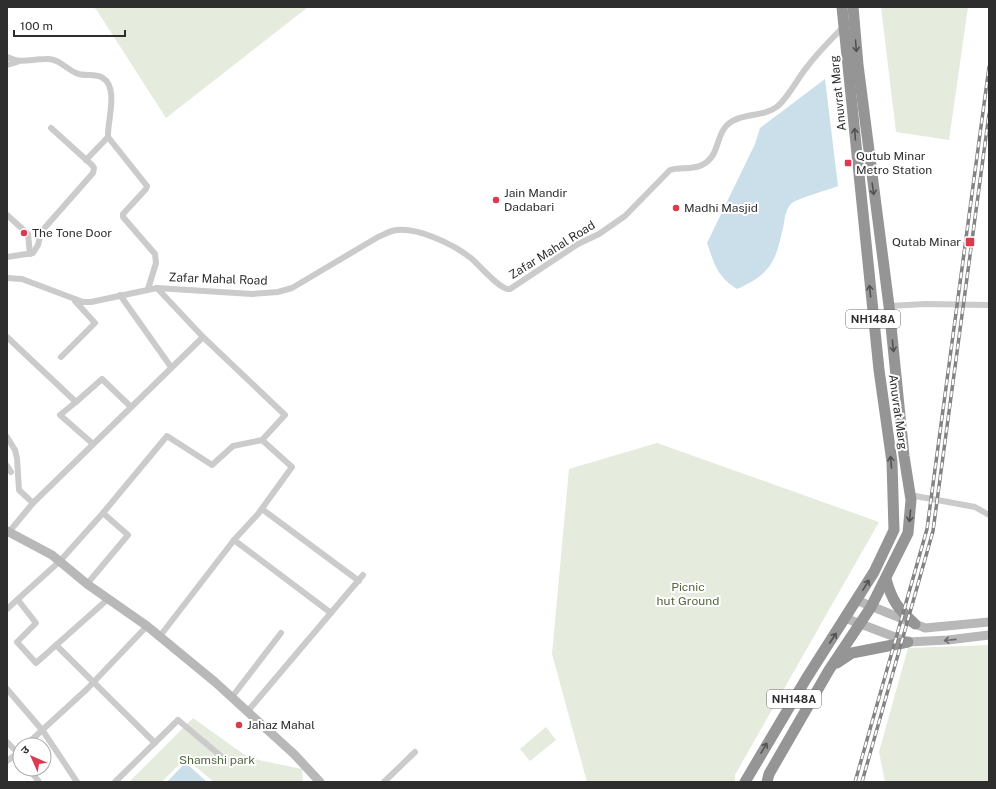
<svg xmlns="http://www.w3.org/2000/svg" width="996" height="789" font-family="'Public Sans','Noto Sans Devanagari',sans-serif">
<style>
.green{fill:#e5ebdd}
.water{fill:#cadfea}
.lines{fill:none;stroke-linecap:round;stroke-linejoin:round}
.street{stroke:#cbcbcb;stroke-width:6}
.secondary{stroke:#b8b8b8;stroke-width:9}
.highway{stroke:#959595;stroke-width:11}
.rail-casing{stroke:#838383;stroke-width:3.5}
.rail{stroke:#fff;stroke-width:2;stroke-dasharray:6;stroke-linecap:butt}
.oneway{stroke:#525252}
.oneway2{stroke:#6c6c6c}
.poi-dot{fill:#dc3a4e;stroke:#fff;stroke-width:1.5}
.labels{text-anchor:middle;stroke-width:4;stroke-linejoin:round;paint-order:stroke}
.shield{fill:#fff;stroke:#6d6d6d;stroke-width:1}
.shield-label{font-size:11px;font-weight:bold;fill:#2e2e2e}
.street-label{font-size:12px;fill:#2e2e2e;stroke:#fff}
.poi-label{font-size:12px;fill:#2e2e2e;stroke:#fff;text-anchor:start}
.park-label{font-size:12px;fill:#53683e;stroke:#fff}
</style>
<rect width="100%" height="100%" fill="#fff"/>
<g class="green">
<polygon points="92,7 308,7 166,118 96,9"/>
<polygon points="881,7 968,7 949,140 896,132"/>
<polygon points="657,443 879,522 735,775 735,782 587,782 552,654 569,469"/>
<polygon points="989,645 989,782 885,782 879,752 908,648"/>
<polygon points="193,718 249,758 302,769 303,782 214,782 185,758 162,782 129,782"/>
<polygon points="546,727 556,740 530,761 520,749"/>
</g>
<g class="water">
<path d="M825,79L838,186C828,190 799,198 792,203C786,208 785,217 784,223C776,260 773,273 737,289C717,276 715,266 707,243L755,144L760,128Z"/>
<polygon points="185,763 186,763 207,782 167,782"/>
</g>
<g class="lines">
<g class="street">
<path d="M7,57C20,64 31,59 46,59C58,58 65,68 76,73C84,77 96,73 103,78C119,88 107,122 108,137L147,186L146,189L123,214V217L155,254L156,263L148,289"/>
<polyline points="7,65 17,62"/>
<polyline points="86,160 108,137"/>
<polyline points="7,215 28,234 30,254"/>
<polyline points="7,257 33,253 38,245 41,232 93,173 94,168 92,165 51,128"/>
<path d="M7,278L22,279L83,302H91L157,288L252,294L278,292L292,288L378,237C383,235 388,232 392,231C415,225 455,245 472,259C480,266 501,291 510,289L578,244L599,234L625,216L670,170C680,167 692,170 702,165C720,156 715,137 727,125C741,112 763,118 778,106C790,95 797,79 807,67C818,52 831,40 844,26"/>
<polyline points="157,288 203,337 285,415 262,440"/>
<polyline points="120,295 171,367"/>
<polyline points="889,306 925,304 989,305"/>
<polyline points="7,337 76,402 102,379 131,407"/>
<polyline points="61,357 95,323 75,301"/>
<polyline points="76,402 60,415 93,444"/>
<polyline points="7,437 15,450 17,458 19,490 33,503"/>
<polyline points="7,466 11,472"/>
<polyline points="910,495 975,507 989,515"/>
<polyline points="262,509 359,581"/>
<polyline points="9,532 33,503 203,337"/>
<polyline points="234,540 331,613"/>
<polyline points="87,584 128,535 103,513 167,436 212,465 233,446 262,440 292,467 258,514 234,540 160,636"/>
<polyline points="18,600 36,623 17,642 36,663 108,599"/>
<polyline points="7,609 60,561 103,513"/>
<polyline points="56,645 155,743"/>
<polyline points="7,689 43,731 77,782"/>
<polyline points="232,697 281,633"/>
<polyline points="247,712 363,575"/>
<polyline points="7,742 18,753 7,761"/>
<polyline points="26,745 87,689 147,626"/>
<polyline points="29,769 39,782"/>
<polyline points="115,782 178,720 228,762"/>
<polyline points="384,782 415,752"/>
</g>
<g class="secondary">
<polyline points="7,531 52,555 87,584 147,626 215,682 294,754 320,782"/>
<polyline points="856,600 925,628 989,622"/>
<polyline points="845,618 908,642 948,640 989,635"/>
</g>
<g class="highway">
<path d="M886,579C892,601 898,609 915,624"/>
<polyline points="837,663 852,653 908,642"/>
<polyline points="745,782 806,679 874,572 894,530 892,462 879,370 842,7"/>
<polyline points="767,782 769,774 829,670 871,607 908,533 911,500 904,456 889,306 858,65 853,7"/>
</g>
<g class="rail-casing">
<g id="rail">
<polyline points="855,782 927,529 989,67"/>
<polyline points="862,782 933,531 989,114"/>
</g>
</g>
<use href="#rail" class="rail"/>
</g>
<defs><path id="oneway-shaft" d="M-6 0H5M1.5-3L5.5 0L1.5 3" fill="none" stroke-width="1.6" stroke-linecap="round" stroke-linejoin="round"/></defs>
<g class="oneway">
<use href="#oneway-shaft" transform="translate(856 46) rotate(85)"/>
<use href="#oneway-shaft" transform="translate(855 134) rotate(-94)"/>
<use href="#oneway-shaft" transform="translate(873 189) rotate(82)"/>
<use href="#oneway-shaft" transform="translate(870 291) rotate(-96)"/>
<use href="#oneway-shaft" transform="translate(893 346) rotate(84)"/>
<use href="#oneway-shaft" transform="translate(891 462) rotate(-95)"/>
<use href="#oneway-shaft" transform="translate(910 516) rotate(95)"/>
<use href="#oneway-shaft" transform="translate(866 585) rotate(-58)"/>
<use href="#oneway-shaft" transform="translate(833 638) rotate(-57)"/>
<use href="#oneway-shaft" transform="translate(764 748) rotate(-60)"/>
</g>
<use class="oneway2" href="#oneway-shaft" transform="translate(950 640) rotate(174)"/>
<g class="poi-dot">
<rect x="844" y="159" width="8" height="8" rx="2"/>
<circle cx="496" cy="200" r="4"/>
<circle cx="676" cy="208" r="4"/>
<circle cx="24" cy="233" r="4"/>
<rect x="965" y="237" width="10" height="10" rx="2"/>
<circle cx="239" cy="725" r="4"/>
</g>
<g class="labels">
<g class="shield">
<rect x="846" y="310" width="54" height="18" rx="3"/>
<rect x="767" y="690" width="54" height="18" rx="3"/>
</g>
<g class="shield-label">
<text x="873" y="323">NH148A</text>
<text x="794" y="703">NH148A</text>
</g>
<g class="street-label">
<text transform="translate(838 93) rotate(-96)" y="4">Anuvrat Marg</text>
<text transform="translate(552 250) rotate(-32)" y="4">Zafar Mahal Road</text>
<text transform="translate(218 279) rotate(2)" y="4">Zafar Mahal Road</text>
<text transform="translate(898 412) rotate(82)" y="4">Anuvrat Marg</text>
</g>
<g class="poi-label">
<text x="856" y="160">Qutub Minar<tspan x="856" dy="14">Metro Station</tspan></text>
<text x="504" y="197">Jain Mandir<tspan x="504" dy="14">Dadabari</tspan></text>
<text x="684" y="212">Madhi Masjid</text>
<text x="32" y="237">The Tone Door</text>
<text x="961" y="246" text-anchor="end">Qutab Minar</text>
<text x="247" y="729">Jahaz Mahal</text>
</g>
<g class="park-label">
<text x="688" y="591">Picnic<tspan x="688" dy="14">hut Ground</tspan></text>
<text x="217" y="764">Shamshi park</text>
</g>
</g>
<rect width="996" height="789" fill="none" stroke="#2e2e2e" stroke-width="16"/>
<g transform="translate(32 757) rotate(315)"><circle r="19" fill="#ffffff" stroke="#ababab"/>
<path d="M0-3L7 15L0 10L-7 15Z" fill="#dc3a4e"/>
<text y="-6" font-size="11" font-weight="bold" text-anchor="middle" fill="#2e2e2e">उ</text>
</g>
<path d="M14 30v6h111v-6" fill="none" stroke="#2e2e2e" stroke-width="2"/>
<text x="20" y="30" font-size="12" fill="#2e2e2e" stroke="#ffffff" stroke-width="3" paint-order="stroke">100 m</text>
</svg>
